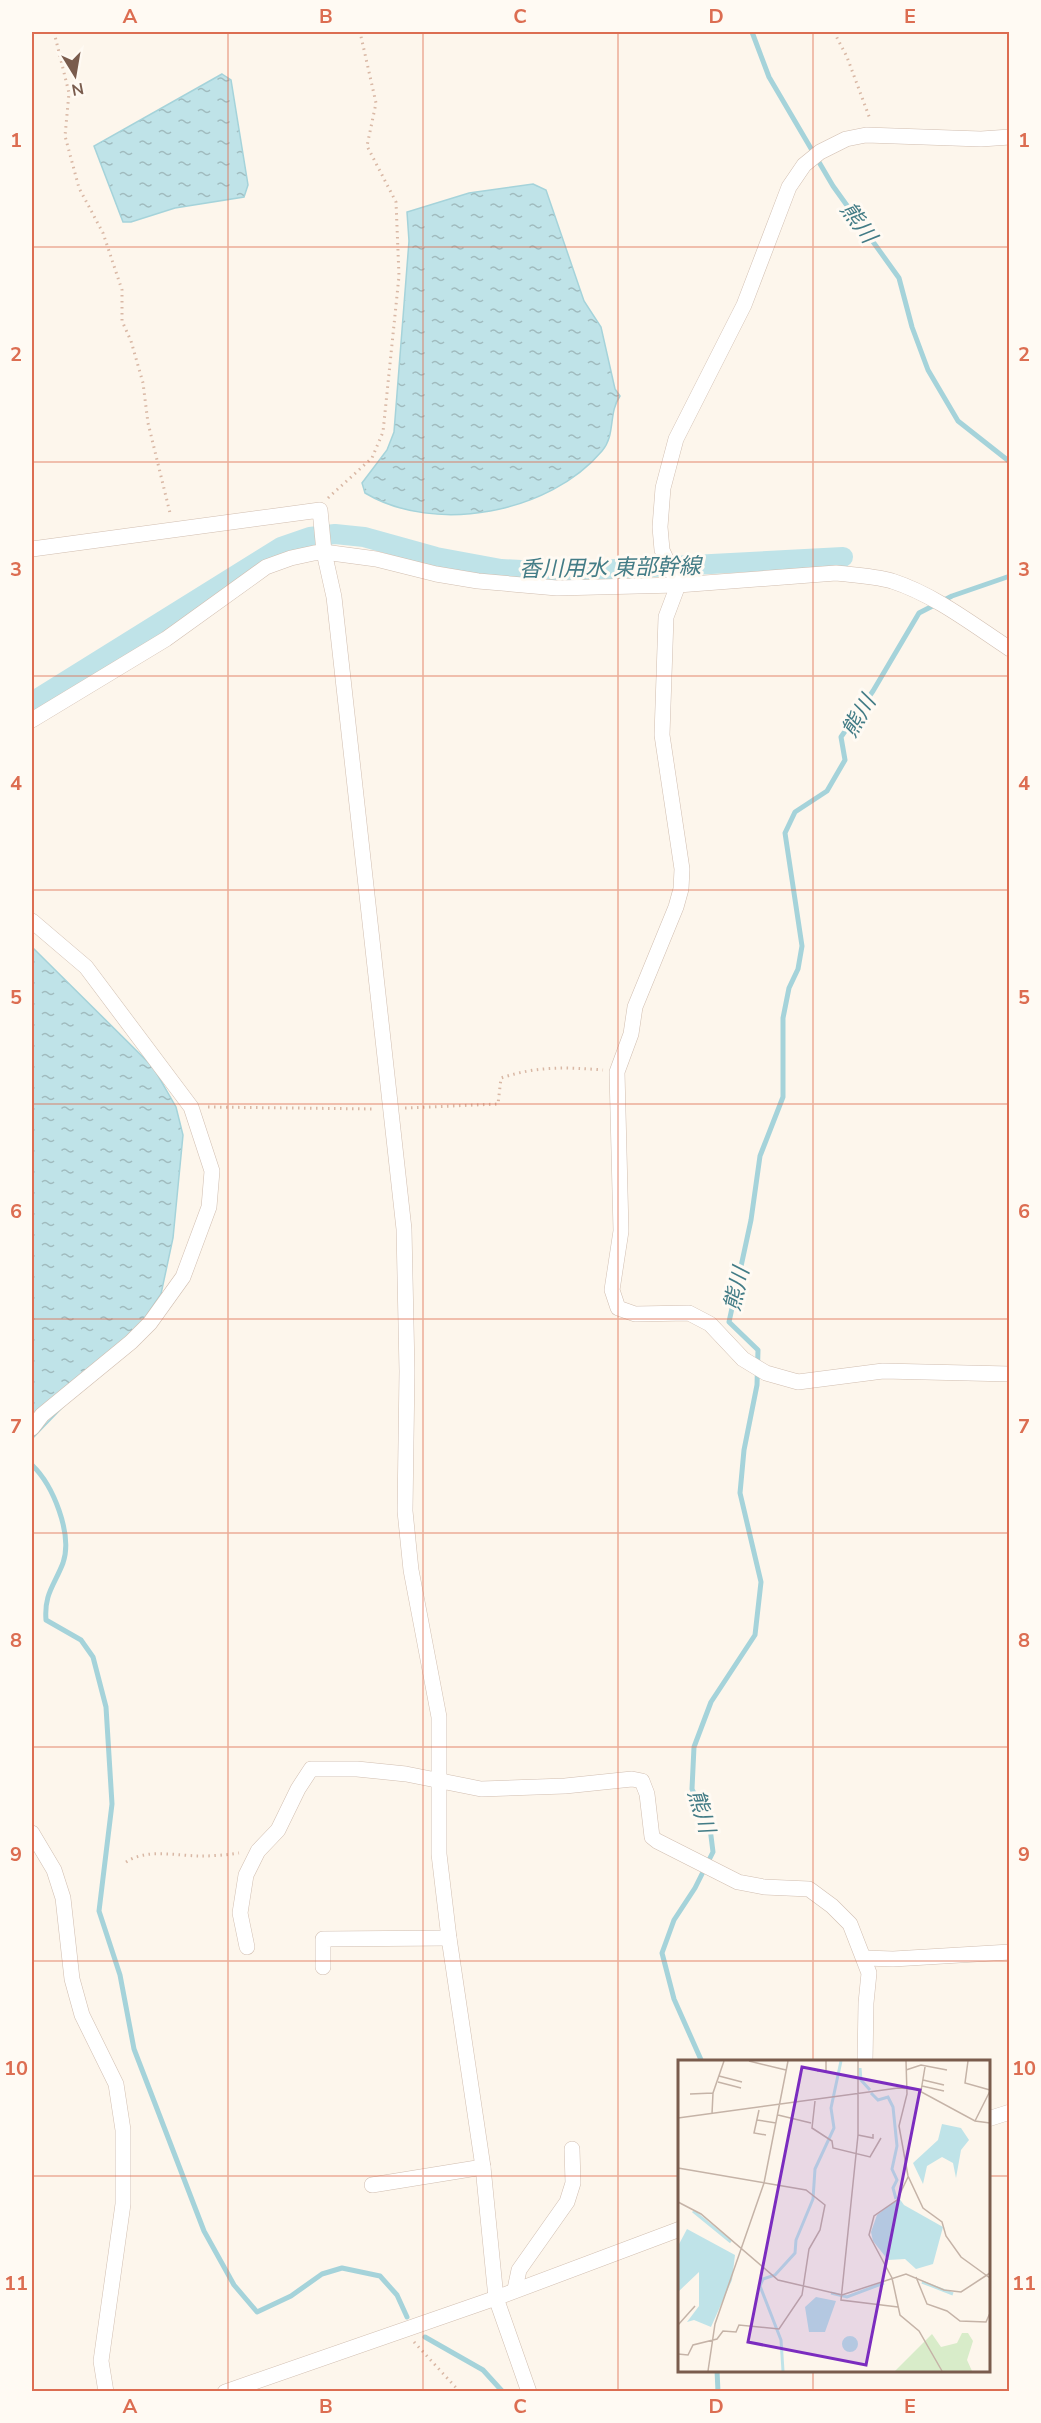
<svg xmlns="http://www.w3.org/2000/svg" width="1041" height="2423" font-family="'Nunito Sans','Noto Sans JP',sans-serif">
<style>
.water{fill:url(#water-ripples);stroke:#a5d3da;stroke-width:1.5}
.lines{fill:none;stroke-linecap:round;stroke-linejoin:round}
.stream{stroke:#a5d3da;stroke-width:5}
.canal{stroke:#bfe3e8;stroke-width:20}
.minor-casing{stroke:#d1beb0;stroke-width:16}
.path{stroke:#d9b8a5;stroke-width:3;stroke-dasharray:1.5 4.5;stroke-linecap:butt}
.minor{stroke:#fff;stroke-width:15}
.grid{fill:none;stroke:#dc6d51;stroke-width:1.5;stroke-opacity:0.55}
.labels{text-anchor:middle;stroke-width:6;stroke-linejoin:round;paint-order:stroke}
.water-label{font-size:22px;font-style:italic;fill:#437c86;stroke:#fffaf3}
.inset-river{fill:none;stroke:#bfe3e8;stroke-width:3}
.inset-road{fill:none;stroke:#c5b3a7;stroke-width:1.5}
.view{fill:#7b2cbf;fill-opacity:0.15;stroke:#7b2cbf;stroke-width:3}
.inset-edge{fill:none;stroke:#7a5c4d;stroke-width:3}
.neatline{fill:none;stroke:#dc6d51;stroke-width:2}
.grid-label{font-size:20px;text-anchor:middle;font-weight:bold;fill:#dc6d51}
</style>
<defs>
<pattern id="water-ripples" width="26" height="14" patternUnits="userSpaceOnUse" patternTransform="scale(1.5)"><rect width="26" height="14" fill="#bfe3e8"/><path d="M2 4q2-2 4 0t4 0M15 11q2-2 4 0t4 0" fill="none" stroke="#a0bbbe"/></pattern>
</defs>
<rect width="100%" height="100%" fill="#fdf6ec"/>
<g class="water">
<polygon points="222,74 231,80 248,185 244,197 175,208 131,222 123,222 94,146"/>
<path d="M533,184L546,190L584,301L601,327L615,389L620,396C608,413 616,435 602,451C550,513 435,535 365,493L362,483L387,450L394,432L409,241L407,212L469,193Z"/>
<polygon points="32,947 153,1067 176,1107 183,1135 173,1238 161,1294 136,1331 32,1439"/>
</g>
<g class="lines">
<g class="stream">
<polyline points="752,32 769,77 833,186 899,278 912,327 928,370 958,421 1010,462"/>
<path d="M32,1465C53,1485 73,1534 63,1563C54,1586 44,1594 46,1620L81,1640L93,1657L106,1707L112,1804L99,1911L120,1975L134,2049L204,2231L234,2285L257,2312L291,2296L322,2274L342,2268L380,2276L397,2295L407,2317"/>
<polyline points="702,2062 674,1999 662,1953 674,1920 695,1888 713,1852 710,1828 692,1789 694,1747 711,1702 755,1635 761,1582 740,1493 744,1450 757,1385 758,1350 729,1322 751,1220 760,1156 783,1097 783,1018 789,988 798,969 802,946 785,833 795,812 827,791 845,760 841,737 873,691 919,613 952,596 1010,576"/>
<polyline points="425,2337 483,2370 503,2392"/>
<polyline points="717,2370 718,2392"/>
</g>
<polyline class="canal" points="32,702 281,547 310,537 335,534 364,537 436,557 501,569 558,572 843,557"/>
<g class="minor-casing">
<g id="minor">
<polyline points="1010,137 981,139 866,135 846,139 820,152 804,165 789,187 744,305 676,439 663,488 660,527 662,550 678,585 666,617 662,735 682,869 681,889 676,907 635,1007 631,1034 617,1072 621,1231 612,1290 618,1308 635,1314 689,1313 710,1324 743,1359 766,1373 798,1382 883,1371 1010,1374"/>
<polyline points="32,549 320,510 324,552 334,597 404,1229 407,1371 405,1511 411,1570 439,1717 439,1854 449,1938 483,2167 496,2298 529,2392"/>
<path d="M32,720L166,639L266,567L291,558L314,553L324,552L376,559L436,574L478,581L557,588L678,585L836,573C854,575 874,576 892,581C935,595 972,624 1010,649"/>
<polyline points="32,921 86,967 191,1107 212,1171 209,1207 183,1277 150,1323 131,1342 42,1415 32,1428"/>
<polyline points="32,1833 54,1870 63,1898 72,1979 82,2015 116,2084 123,2130 123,2204 101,2361 106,2392"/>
<polyline points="247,1947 240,1913 246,1875 258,1851 278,1830 298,1789 311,1769 357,1769 406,1774 481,1789 565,1786 632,1779 642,1781 647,1794 652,1837 657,1841 738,1882 764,1887 809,1889 832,1906 850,1924 869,1973 866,2003 865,2062"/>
<polyline points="865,1958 893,1959 1010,1952"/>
<polyline points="323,1967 323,1939 449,1938"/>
<polyline points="988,2119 1010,2112"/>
<polyline points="372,2185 483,2167"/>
<polyline points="515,2289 519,2270 567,2202 573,2183 572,2149"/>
<polyline points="225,2392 496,2298 680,2229"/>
</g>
</g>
<g class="path">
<polyline points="54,32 69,93 65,136 79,188 103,233 122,290 122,321 131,341 143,383 148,423 170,513"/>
<polyline points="834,32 847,57 870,119"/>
<polyline points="328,498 372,458 383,432 399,276 396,202 367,146 376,103 360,32"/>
<polyline points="208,1107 375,1109"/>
<path d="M405,1108L498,1104L501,1078C537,1066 566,1067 603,1070"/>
<path d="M126,1862C147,1848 177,1856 201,1856C213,1856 226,1855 239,1853"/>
<polyline points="414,2342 460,2392"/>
</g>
<use href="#minor" class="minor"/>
</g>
<path class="grid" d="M228,32V2392M423,32V2392M618,32V2392M813,32V2062M32,247H1010M32,462H1010M32,676H1010M32,890H1010M32,1104H1010M32,1319H1010M32,1533H1010M32,1747H1010M32,1961H1010M32,2176H680M988,2176H1010M813,2370V2392"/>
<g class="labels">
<g class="water-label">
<text transform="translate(859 222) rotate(54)" y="8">熊川</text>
<text transform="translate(610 567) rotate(-1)" y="8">香川用水 東部幹線</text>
<text transform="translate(858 716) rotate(-60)" y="8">熊川</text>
<text transform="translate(736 1289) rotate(-77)" y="8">熊川</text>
<text transform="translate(702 1811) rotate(73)" y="8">熊川</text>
</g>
</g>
<g transform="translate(678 2060)">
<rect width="312" height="312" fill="#fdf6ec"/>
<path d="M284,273H290L295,281L289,300L294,311H217L254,274L263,287L279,283Z" fill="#d8ecc9"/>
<path d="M264,64L283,68L291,80L283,90L278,118L275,103L264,97L249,106L245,124L235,103L260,80ZM221,138L226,145L265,167L255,204L238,209L227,199L210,200L195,181L193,172L199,155ZM9,169L57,195L54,220L33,267L16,260L9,262L21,246V212L0,232V186ZM138,237L158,241L147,272H131L127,247ZM164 284a8 8 0 1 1 16 0a8 8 0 1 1-16 0Z" fill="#bfe3e8"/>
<path class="inset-river" d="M182,8L183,20L192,30M193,33L200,40L210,37L215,47L219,86L214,109L219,120L215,128L218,139M15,151L53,182M244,222L275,234M153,233L169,237L206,223M105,311L103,280L82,226L85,219L97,215L117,193L118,180L135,139L137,109L156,68L153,48L163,1"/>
<path class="inset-road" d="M71,1L108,10M180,1V75L163,240L220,247M228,1L229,34L221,66L230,116L245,148L264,162L268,176L283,197L312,218M290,1L287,23L312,30M228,10L243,5L269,10M139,11H148V1M41,16L64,22M245,20L266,25M40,22L63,28M244,26L266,31M243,31L247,7M12,34L35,33M137,41L134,68L154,81L155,88L192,97L203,78M81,50L76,73L88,75M34,54L35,33L46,1M100,55L133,63M0,58L220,28L238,29L297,61L312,63M79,60L98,63M297,61L312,31M180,75L195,78V74M0,108L128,130L147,145L142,170L131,189L124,235L101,269L61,265L58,272L45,271L39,279L15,285L10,295L0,294M230,117L219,140L196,156L191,175L214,218L222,255L241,271L264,311M0,142L23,154L100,220L164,235L228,214L266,230L283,232L312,213M238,217L249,244L269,251L282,261L308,262L312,253M0,265L17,246M30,311L37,264L86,123L110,1"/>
<path class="view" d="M124,7L242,30L188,305L70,282Z"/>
<rect width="312" height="312" class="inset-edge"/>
</g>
<rect width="1041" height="2423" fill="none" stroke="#fffaf3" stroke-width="66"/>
<g transform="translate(75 75) rotate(169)" stroke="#fffaf3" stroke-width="4.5" paint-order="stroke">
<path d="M0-4.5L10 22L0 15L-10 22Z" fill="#7a5c4d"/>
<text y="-9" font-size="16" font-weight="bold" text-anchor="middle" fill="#7a5c4d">N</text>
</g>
<rect x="33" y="33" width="975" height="2357" class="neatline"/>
<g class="grid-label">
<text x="130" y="23">A</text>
<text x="326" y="23">B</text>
<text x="520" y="23">C</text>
<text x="716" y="23">D</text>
<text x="910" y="23">E</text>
<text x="16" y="147">1</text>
<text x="1024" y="147">1</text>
<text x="16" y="361">2</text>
<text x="1024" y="361">2</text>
<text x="16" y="576">3</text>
<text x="1024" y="576">3</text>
<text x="16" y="790">4</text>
<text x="1024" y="790">4</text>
<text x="16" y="1004">5</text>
<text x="1024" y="1004">5</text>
<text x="16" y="1218">6</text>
<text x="1024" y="1218">6</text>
<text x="16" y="1433">7</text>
<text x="1024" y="1433">7</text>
<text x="16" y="1647">8</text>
<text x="1024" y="1647">8</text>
<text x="16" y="1861">9</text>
<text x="1024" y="1861">9</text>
<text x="16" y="2075">10</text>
<text x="1024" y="2075">10</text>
<text x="16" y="2290">11</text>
<text x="1024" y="2290">11</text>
<text x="130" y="2413">A</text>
<text x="326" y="2413">B</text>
<text x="520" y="2413">C</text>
<text x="716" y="2413">D</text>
<text x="910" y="2413">E</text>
</g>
</svg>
